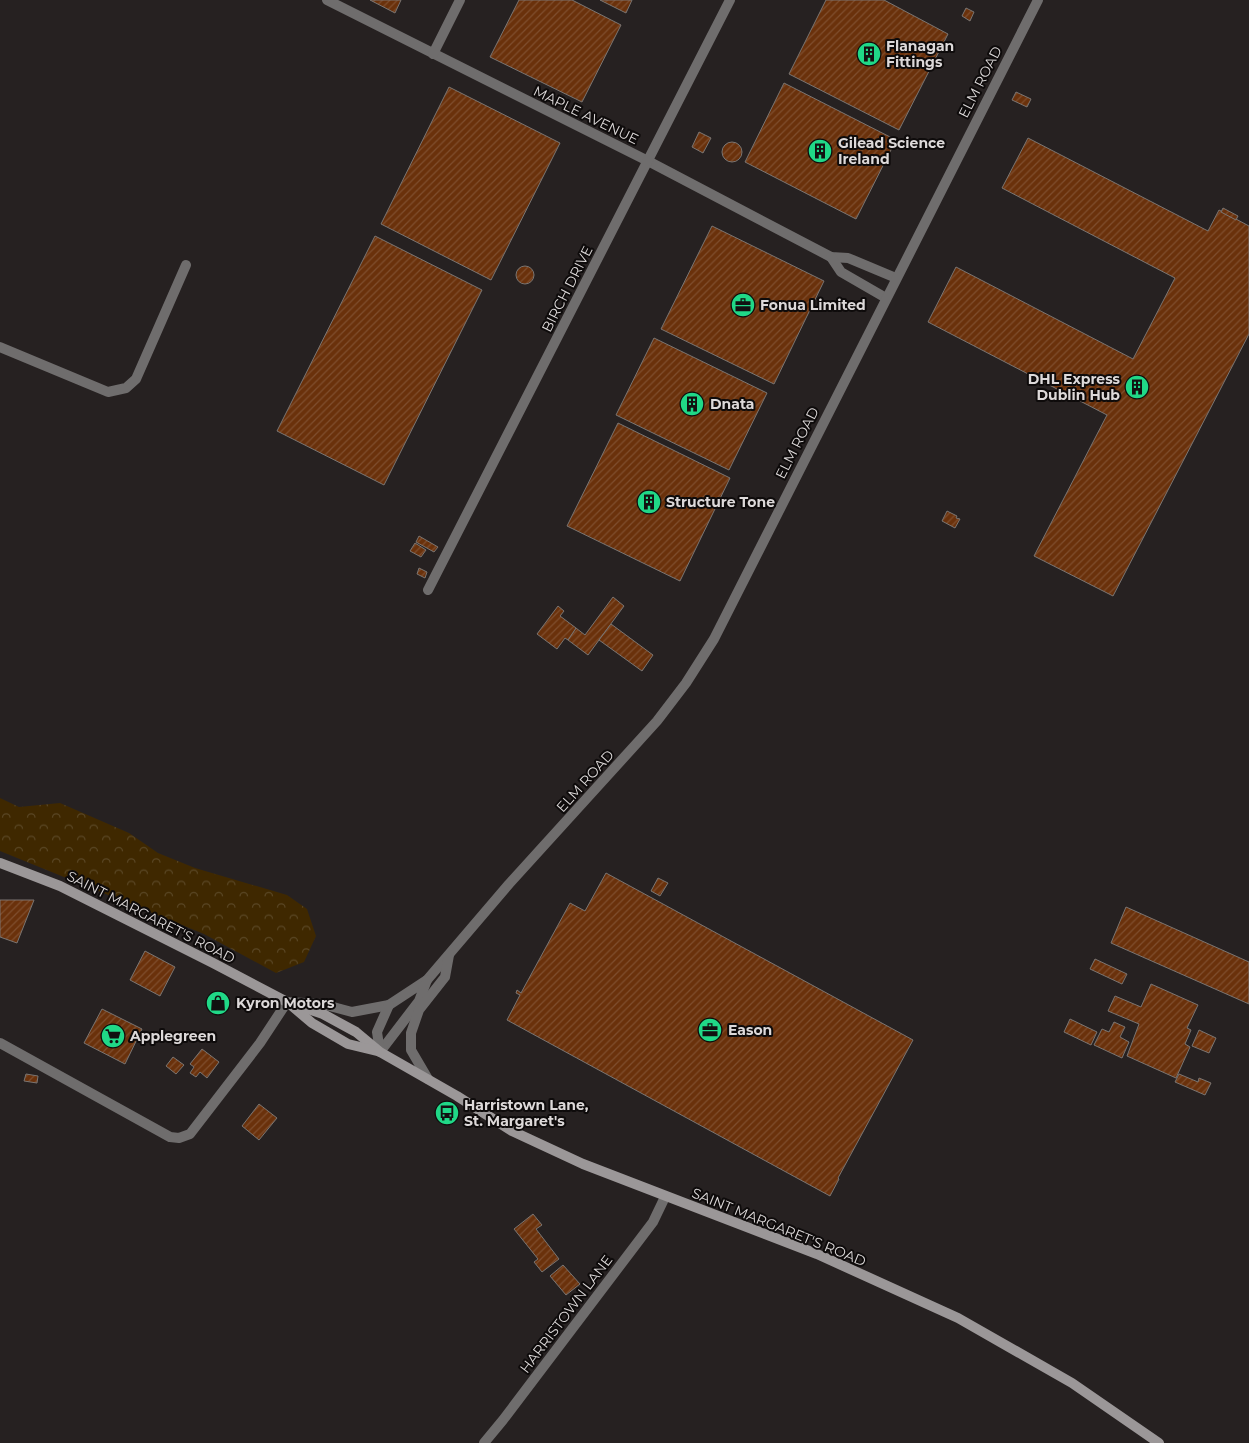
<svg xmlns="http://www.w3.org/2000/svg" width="1249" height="1443" font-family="Montserrat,sans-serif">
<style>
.forest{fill:url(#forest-crowns)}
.building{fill:url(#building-hatch);stroke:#7a7572}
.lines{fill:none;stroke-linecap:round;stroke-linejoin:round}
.minor{stroke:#6f6d6d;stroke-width:10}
.secondary{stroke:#9b9798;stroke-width:10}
.labels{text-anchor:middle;stroke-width:4;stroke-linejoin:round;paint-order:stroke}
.poi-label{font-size:14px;font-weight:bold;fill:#ddd9d9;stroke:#0e0b0b;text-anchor:start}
.street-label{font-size:14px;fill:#ddd9d9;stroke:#0e0b0b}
</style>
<defs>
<pattern id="forest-crowns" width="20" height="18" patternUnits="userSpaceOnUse" patternTransform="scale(1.25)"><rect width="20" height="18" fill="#3f2800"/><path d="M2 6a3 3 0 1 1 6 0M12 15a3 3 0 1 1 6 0" fill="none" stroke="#5a4725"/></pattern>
<pattern id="building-hatch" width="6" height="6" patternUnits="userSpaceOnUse" patternTransform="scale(1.25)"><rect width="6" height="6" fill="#6a310b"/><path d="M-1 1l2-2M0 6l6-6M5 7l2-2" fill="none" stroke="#7f4e2e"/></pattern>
</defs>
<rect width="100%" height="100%" fill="#262121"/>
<polygon class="forest" points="0,798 19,807 60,803 129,833 158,853 195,868 287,895 307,909 316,936 304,962 276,973 204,934 0,851"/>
<g class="building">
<polygon points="370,0 401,0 395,13"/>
<polygon points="519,0 572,0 621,25 582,102 490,57"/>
<polygon points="600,0 632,0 626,13"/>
<polygon points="826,0 884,0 948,34 899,130 789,74"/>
<polygon points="966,8 974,12 970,21 962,16"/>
<polygon points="784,83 896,140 856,219 745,162"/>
<polygon points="449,87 560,143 491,280 381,224"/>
<polygon points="1016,92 1031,99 1027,107 1012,100"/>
<polygon points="699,132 711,138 703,153 692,147"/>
<polygon points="1028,138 1208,231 1219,210 1249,226 1249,334 1113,596 1034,556 1107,415 928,322 956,267 1133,359 1175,278 1002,188"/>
<circle cx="732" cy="152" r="10"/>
<polygon points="1223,208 1238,216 1236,220 1221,212"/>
<polygon points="712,226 824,281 774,384 661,329"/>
<polygon points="375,236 482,290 384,485 277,431"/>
<circle cx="525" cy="275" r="9"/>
<polygon points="654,338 767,393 729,470 616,415"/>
<polygon points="618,423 730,478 680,581 567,526"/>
<polygon points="947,511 957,516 956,518 960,519 955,528 942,521"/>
<polygon points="419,536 438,547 434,552 416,542"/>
<polygon points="415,543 426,550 421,557 410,551"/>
<polygon points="419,568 427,572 425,578 417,574"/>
<polygon points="613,597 624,606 588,655 568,640 576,628 585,635"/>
<polygon points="558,606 564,611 560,616 576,628 568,640 565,638 557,649 537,634"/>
<polygon points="611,624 653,655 642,671 599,640"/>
<polygon points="606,873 913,1040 838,1178 839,1179 830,1196 507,1020 520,995 516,993 517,990 521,993 570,903 585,911"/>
<polygon points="658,878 668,883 660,896 651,891"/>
<polygon points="0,900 34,900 17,943 0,937"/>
<polygon points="1126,907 1249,962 1249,1004 1111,943"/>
<polygon points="145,951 175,967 160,996 130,980"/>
<polygon points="1095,959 1127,974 1122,984 1090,969"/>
<polygon points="1151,984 1198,1005 1187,1028 1191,1030 1185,1044 1190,1047 1176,1078 1127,1056 1139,1024 1108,1011 1115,996 1141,1007"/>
<polygon points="102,1009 142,1029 125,1064 84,1043"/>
<polygon points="1070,1019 1097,1032 1091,1045 1064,1032"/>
<polygon points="1114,1022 1125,1027 1120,1037 1129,1042 1122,1058 1094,1045 1102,1029 1109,1032"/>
<polygon points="1199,1030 1216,1038 1209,1053 1192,1046"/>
<polygon points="202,1049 219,1062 207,1078 200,1072 196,1077 190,1073 194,1067 190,1064"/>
<polygon points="173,1057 184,1065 176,1074 166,1066"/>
<polygon points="26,1074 38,1076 37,1083 24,1081"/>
<polygon points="1179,1074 1198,1082 1199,1078 1211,1083 1205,1095 1175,1082"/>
<polygon points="259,1104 277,1118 259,1140 242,1126"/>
<polygon points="533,1214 542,1225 536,1229 559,1259 542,1272 534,1262 538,1259 514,1229"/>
<polygon points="563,1265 580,1284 566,1295 550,1276"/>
</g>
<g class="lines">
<g class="minor">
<polyline points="327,0 648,161 831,257 848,258 896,278"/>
<polyline points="433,54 460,0"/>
<polyline points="831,257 841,272 886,298"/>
<polyline points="0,347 108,392 126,388 136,379 186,265"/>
<polyline points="428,590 730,0"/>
<polyline points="0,1043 170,1137 179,1138 190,1134 260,1043 287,1002 322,1004 352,1012 389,1005 427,980 509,884 657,721 686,683 714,639 1038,0"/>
<polyline points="380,1052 419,1001 427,980"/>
<polyline points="380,1052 377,1032 389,1005"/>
<polyline points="428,1079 411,1050 411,1033 419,1010 445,977 449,955"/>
<polyline points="484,1443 503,1420 653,1222 665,1197"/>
</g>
<g class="secondary">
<polyline points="0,863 60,886 213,963 287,1002 323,1014 356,1032 380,1052 457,1096 512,1131 583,1164 817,1254 958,1318 1072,1383 1159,1443"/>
<polyline points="292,1006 312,1023 348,1044 377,1051"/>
</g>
</g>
<defs>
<g id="building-disc" transform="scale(1.25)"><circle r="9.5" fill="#20d887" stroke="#0e0b0b"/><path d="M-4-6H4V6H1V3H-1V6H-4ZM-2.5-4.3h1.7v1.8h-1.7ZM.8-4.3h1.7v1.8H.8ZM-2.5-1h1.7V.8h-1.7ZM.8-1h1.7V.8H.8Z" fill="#111"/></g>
<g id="office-disc" transform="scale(1.25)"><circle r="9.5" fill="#20d887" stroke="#0e0b0b"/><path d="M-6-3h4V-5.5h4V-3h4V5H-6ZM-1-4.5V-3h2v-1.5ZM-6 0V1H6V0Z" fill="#111"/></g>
<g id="shop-disc" transform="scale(1.25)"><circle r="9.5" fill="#20d887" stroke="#0e0b0b"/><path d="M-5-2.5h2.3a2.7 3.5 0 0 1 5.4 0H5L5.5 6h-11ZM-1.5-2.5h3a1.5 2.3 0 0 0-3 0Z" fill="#111"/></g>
<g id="supermarket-disc" transform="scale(1.25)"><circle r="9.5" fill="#20d887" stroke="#0e0b0b"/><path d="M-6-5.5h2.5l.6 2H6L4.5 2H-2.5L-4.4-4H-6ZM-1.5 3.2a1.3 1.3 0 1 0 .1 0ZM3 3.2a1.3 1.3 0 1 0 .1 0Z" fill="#111"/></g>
<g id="bus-disc" transform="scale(1.25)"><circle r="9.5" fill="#20d887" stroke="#0e0b0b"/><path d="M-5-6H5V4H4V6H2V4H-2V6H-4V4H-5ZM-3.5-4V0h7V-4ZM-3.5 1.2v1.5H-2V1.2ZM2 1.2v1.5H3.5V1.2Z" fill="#111"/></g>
</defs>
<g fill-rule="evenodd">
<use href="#building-disc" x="869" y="54"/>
<use href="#building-disc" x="820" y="151"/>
<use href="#office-disc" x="743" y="305"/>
<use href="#building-disc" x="1137" y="387"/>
<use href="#building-disc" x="692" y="404"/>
<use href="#building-disc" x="649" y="502"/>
<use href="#shop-disc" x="218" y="1003"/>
<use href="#office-disc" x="710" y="1030"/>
<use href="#supermarket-disc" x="113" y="1036"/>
<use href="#bus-disc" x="447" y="1113"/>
</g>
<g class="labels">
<g class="poi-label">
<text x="886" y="51">Flanagan<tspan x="886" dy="16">Fittings</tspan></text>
<text x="838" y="148">Gilead Science<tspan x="838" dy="16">Ireland</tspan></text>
<text x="760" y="310">Fonua Limited</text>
<text x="1120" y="384" text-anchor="end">DHL Express<tspan x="1120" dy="16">Dublin Hub</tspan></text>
<text x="710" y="409">Dnata</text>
<text x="666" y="507">Structure Tone</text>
<text x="236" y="1008">Kyron Motors</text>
<text x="728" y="1035">Eason</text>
<text x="130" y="1041">Applegreen</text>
<text x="464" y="1110">Harristown Lane,<tspan x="464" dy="16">St. Margaret's</tspan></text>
</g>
<g class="street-label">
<text transform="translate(980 82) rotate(-63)" y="5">ELM ROAD</text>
<text transform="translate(586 115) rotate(26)" y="5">MAPLE AVENUE</text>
<text transform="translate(567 289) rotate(-63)" y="5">BIRCH DRIVE</text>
<text transform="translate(797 443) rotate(-63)" y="5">ELM ROAD</text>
<text transform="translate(585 781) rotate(-48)" y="5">ELM ROAD</text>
<text transform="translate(151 917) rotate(27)" y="5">SAINT MARGARET'S ROAD</text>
<text transform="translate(779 1227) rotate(22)" y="5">SAINT MARGARET'S ROAD</text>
<text transform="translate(566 1314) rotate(-53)" y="5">HARRISTOWN LANE</text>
</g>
</g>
</svg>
